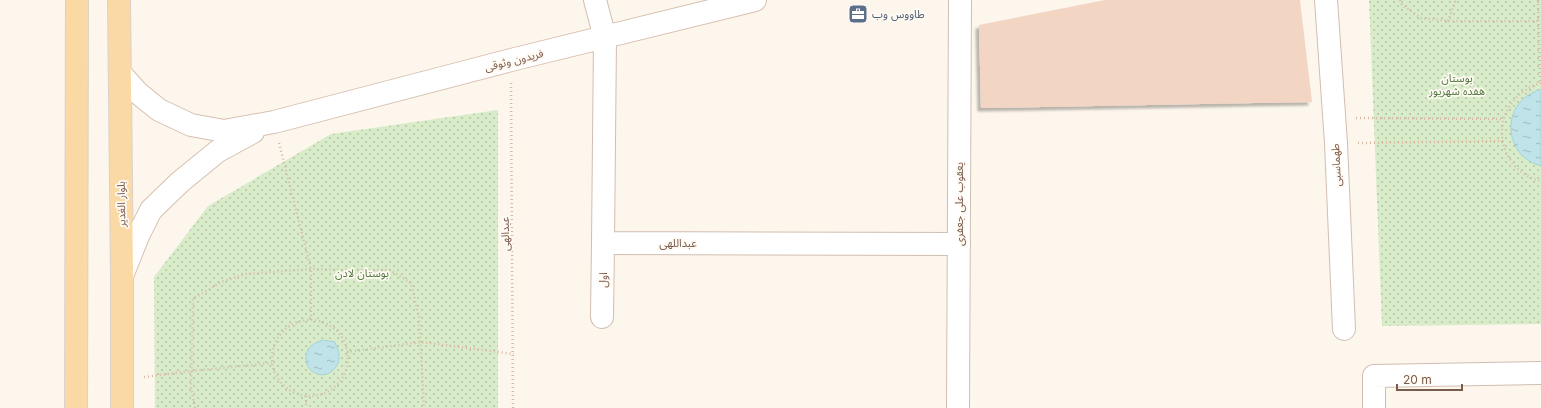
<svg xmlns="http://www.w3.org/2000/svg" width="1541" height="408" font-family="Inter,'Noto Sans Arabic',sans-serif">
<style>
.park{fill:url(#park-dots)}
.water{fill:url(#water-ripples);stroke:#a5d3da}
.building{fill:#f3d5c3;filter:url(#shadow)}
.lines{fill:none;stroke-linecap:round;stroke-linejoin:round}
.minor-casing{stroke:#d1beb0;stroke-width:24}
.tertiary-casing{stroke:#d1beb0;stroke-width:24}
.secondary-casing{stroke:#d6c0b0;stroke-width:24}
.primary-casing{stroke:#dad1cd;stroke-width:24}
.path{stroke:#d9b8a5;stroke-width:2.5;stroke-dasharray:1 3;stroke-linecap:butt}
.minor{stroke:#fff;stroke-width:22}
.tertiary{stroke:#fff;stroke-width:22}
.secondary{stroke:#fff;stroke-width:22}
.primary{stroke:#fbd9a5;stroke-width:22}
.labels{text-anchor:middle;stroke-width:3.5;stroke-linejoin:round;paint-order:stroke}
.service-label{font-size:11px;fill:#4e5e75;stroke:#fffaf3;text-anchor:start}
.street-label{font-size:11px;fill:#7a5c4d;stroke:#fffaf3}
.park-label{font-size:11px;fill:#537a41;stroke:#fffaf3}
</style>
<defs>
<pattern id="park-dots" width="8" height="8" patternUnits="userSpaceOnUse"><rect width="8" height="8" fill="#d8ecc9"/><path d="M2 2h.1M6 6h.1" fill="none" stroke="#b4c2a5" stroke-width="1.8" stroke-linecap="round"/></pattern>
<pattern id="water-ripples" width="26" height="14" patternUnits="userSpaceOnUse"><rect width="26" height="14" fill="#bfe3e8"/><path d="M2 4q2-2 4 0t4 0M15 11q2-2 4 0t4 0" fill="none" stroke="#a0bbbe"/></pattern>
<filter id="shadow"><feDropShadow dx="-3.5" dy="3.5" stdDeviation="1" flood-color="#0004"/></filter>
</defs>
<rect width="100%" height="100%" fill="#fdf6ec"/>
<g class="park">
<polygon points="1369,0 1541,0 1541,324 1382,326"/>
<polygon points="498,110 498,408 155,408 154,277 208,206 331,134"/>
</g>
<g class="water">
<path d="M1538,90H1541V166C1533,163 1525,160 1520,153C1506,136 1508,109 1527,96C1531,93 1535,92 1538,90Z"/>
<path d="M323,340L335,342C339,352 342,360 335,368C321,385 299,367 308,350C310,344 318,342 323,340Z"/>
</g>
<polygon class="building" points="1105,0 1300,0 1312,102 981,108 979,25"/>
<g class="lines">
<g class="minor-casing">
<g id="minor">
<polyline points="1326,0 1336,143 1344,329"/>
<polyline points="605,38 603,243 959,244"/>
<polyline points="602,317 603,243"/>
<polyline points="958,408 960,0"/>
<polyline points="1374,408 1374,376 1541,373"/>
</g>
</g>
<g class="tertiary-casing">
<polyline id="tertiary" points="595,0 605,38"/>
</g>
<g class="secondary-casing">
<g id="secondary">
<polyline points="120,73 138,93 159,110 191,125 224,131 274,122 511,60 755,0"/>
<polyline points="122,276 138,236 151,210 180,182 218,151 253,132"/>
</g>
</g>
<g class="primary-casing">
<g id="primary">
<polyline points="119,0 122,276 122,408"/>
<polyline points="76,408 77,0"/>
</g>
</g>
<g class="path">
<polyline points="1400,0 1402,5 1421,18 1448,21 1538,21"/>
<polyline points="1538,0 1540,83"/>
<polyline points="1448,21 1455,2 1453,0"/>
<polyline points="511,83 513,408"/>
<path d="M1541,83C1504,94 1489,136 1515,166C1522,173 1531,179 1541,181"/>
<polyline points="1356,118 1504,119"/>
<polyline points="279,143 311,269 311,320"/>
<polyline points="1358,143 1503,141"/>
<circle cx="310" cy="358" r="38"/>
<polyline points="347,352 421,342 514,354"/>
<polyline points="144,377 191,371 272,363"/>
<polyline points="306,396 306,408"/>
<polyline points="195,408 191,388 193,299 221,282 246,274 311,269 344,270 390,270 411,283 419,317 424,408"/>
</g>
<use href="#minor" class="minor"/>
<use href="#tertiary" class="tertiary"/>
<use href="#secondary" class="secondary"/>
<use href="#primary" class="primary"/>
</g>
<defs>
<g id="office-square" transform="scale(1)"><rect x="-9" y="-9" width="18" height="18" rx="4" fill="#5c6f8a" stroke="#fffaf3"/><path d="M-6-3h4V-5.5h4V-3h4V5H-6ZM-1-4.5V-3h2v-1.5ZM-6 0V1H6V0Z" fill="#fff"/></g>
</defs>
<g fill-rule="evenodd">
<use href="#office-square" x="858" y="14"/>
</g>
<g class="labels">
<g class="service-label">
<text x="872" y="18">طاووس وب</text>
</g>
<g class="street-label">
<text transform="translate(514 60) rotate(-14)" y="4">فریدون وثوقی</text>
<text transform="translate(1336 165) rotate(-93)" y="4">طهماسبی</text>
<text transform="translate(121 204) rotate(-91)" y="4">بلوار الغدیر</text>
<text transform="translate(959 204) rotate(-90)" y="4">یعقوب علی جعفری</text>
<text transform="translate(505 234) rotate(-91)" y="4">عبدالهی</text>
<text x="678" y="247">عبداللهی</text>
<text transform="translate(603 280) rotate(-89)" y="4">اول</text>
</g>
<g class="park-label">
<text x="1457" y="82">بوستان<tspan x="1457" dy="13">هفده شهریور</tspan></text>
<text x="362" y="277">بوستان لادن</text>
</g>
</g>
<path d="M1397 384v6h65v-6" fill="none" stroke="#7a5c4d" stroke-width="2"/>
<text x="1403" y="384" font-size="12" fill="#7a5c4d" stroke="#fffaf3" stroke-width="3" paint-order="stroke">20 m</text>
</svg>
